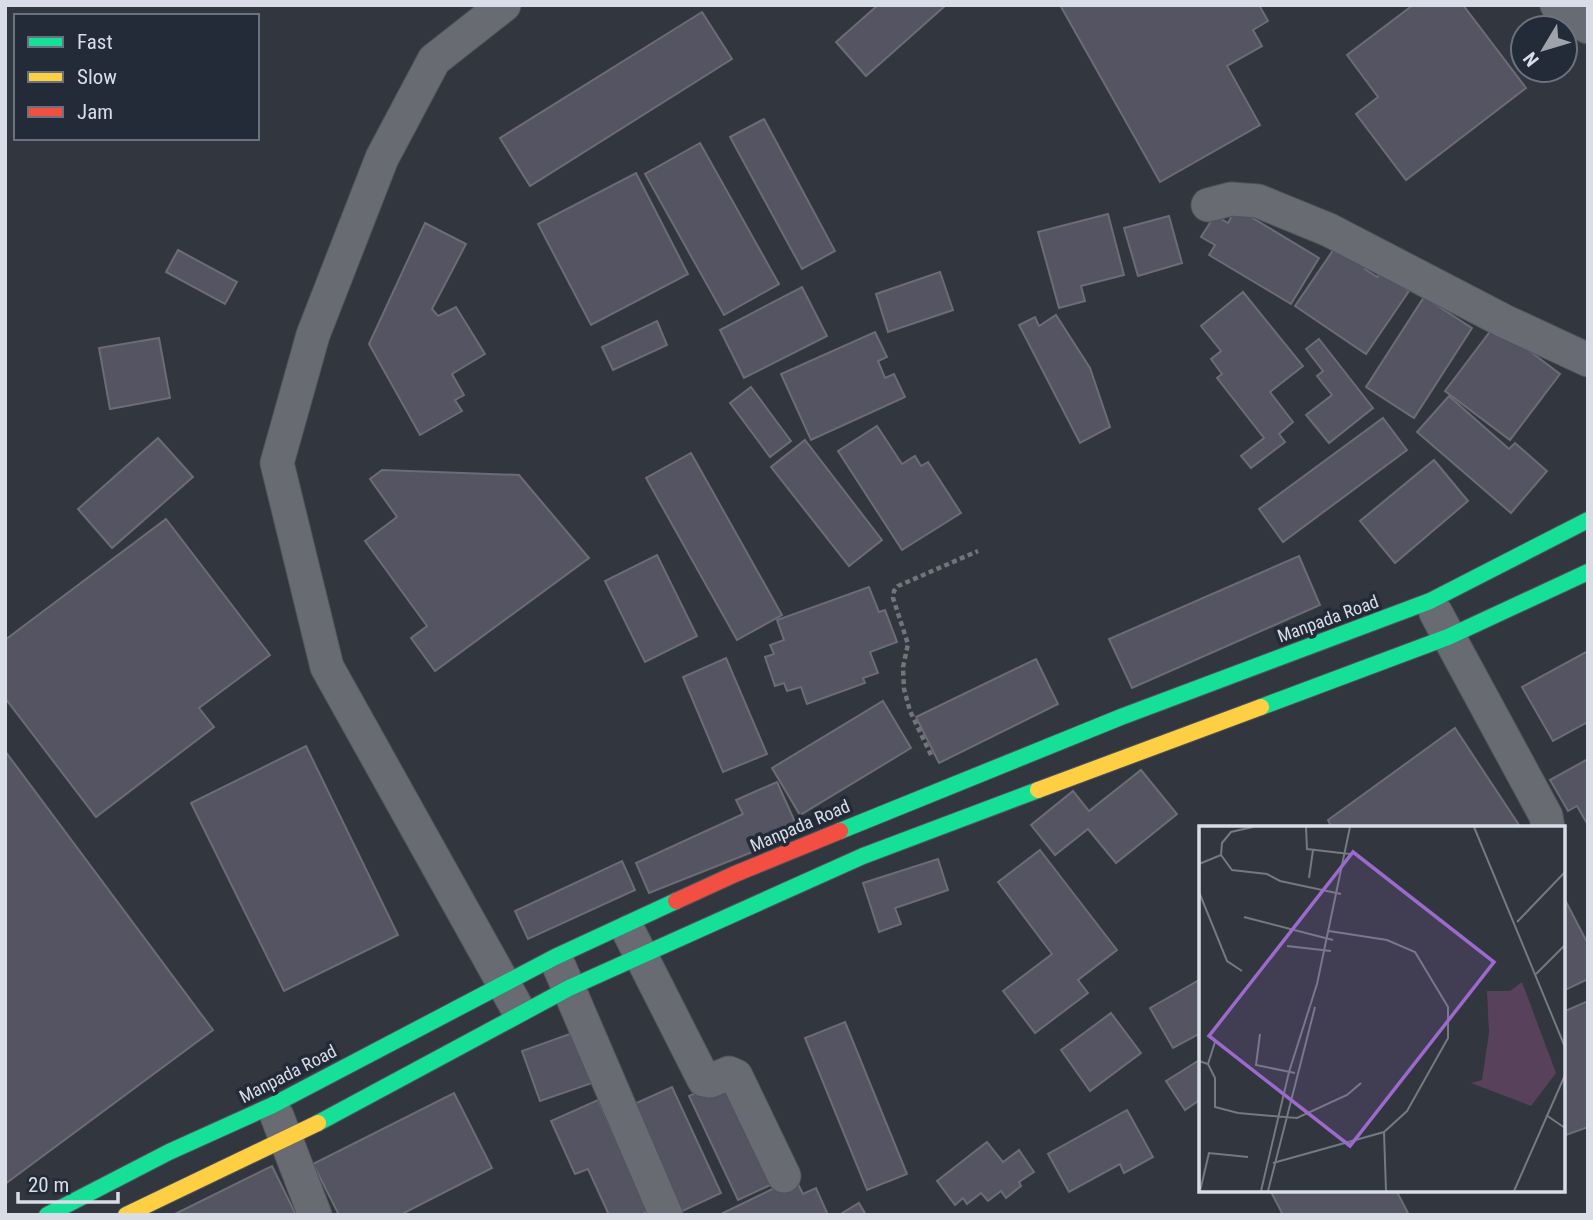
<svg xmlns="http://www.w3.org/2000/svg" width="1593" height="1220" font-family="'Roboto Condensed',sans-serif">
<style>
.building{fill:#555462;stroke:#6b6c74;stroke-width:2}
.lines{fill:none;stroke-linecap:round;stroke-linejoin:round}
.street-casing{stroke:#51545b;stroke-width:35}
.fast-casing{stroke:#51545b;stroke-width:18}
.slow-casing{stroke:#51545b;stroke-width:18}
.jam-casing{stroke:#51545b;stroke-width:18}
.path{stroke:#71747a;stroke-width:4.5;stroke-dasharray:5 3.5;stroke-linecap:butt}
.street{stroke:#686c72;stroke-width:33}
.fast{stroke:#16e098;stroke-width:16}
.slow{stroke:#ffcf43;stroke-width:16}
.jam{stroke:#f24e42;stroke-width:16}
.labels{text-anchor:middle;stroke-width:7;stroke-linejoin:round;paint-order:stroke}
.street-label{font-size:18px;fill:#d8dde7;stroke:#232b39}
.inset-road{fill:none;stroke:#747982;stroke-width:2}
.view{fill:#9c6acd;fill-opacity:0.15;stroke:#9c6acd;stroke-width:3.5}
.inset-edge{fill:none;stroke:#d8dde7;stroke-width:3.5}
</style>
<rect width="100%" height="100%" fill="#32363e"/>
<g class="building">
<polygon points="878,5 946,5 866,76 836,42"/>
<polygon points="1060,5 1259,5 1268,21 1253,30 1262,46 1227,66 1260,125 1160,182"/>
<polygon points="1413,5 1463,5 1526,88 1406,180 1356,114 1378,97 1347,55"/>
<polygon points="702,12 732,59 530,186 500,138"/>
<polygon points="764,119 835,251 802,269 730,137"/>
<polygon points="700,143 779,284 724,315 645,174"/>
<polygon points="636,173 688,274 591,325 538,224"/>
<polygon points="1236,208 1319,258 1291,304 1209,255 1215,245 1201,237 1215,215 1228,223"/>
<polygon points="1108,214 1124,275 1081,286 1085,301 1059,308 1038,232"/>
<polygon points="1169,216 1182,263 1138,276 1124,228"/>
<polygon points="425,223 466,244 432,309 438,316 456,307 485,354 452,374 464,395 455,400 462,411 420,435 369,344"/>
<polygon points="1338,243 1369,264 1365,269 1377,277 1381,272 1409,291 1366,354 1295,306"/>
<polygon points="178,250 237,282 225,304 166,272"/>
<polygon points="940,272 953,310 888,332 876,294"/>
<polygon points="802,287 827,336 744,378 720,330"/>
<polygon points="1243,292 1303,366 1270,392 1293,422 1279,434 1285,442 1251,468 1241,456 1264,438 1217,378 1222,374 1211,359 1221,351 1201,326"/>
<polygon points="1424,297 1472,328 1414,418 1366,387"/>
<polygon points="1056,315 1090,368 1110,427 1080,443 1019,325 1035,317 1039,326"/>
<polygon points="657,321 667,345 613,370 602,347"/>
<polygon points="1495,325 1560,374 1510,440 1445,391"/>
<polygon points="875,332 887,357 878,361 885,378 894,374 905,397 811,440 781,374"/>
<polygon points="159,338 170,398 110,409 99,348"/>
<polygon points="1319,339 1373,408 1329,443 1306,415 1332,395 1317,376 1323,371 1306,349"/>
<polygon points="751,387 791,441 770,457 730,403"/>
<polygon points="1449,396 1509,449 1515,443 1547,471 1511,513 1417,432"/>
<polygon points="1383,418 1407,450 1283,542 1259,509"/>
<polygon points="877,426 902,464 915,456 921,466 928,462 961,513 902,550 838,451"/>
<polygon points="158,438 193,477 112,548 78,509"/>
<polygon points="805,440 882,540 849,566 771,467"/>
<polygon points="691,453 782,615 737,640 646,478"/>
<polygon points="1434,460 1468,501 1395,563 1360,521"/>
<polygon points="382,470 519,475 589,558 435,671 411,638 427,626 365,541 397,517 370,479"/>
<polygon points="166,519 270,655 199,708 214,727 96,817 5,698 5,640"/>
<polygon points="657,555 697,636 645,662 605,581"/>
<polygon points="1299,556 1320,605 1132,688 1109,639"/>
<polygon points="869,587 879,612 885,610 897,642 870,652 878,673 863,678 865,683 807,704 801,687 787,691 784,683 775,686 765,657 774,654 770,645 784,640 777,620"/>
<polygon points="1588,651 1588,722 1553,741 1522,687"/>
<polygon points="726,658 767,754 723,772 683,677"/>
<polygon points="1036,659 1058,704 939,763 916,717"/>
<polygon points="883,701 911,748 800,815 772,768"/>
<polygon points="1455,728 1521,828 1332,828 1328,820"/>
<polygon points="306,746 398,935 284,991 191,803"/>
<polygon points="5,751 213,1030 5,1184"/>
<polygon points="1588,759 1588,825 1577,806 1568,811 1550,780"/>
<polygon points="1141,770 1177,814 1116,863 1088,829 1055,855 1031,825 1073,791 1089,811"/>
<polygon points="777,782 800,833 649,893 636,863 743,814 736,800"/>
<polygon points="1040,850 1117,950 1078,980 1088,993 1035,1033 1003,991 1052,954 998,882"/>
<polygon points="938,859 948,890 895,908 901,924 879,932 863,883"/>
<polygon points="622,861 635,890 528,939 515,911"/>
<polygon points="1563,896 1588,944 1588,979 1563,991"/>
<polygon points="1201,979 1201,1033 1173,1048 1150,1008"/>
<polygon points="1588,1001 1588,1127 1563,1136 1563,1012"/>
<polygon points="1111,1013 1141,1053 1090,1091 1061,1050"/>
<polygon points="845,1022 907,1174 867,1190 805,1038"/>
<polygon points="581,1030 598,1081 540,1101 522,1051"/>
<polygon points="1201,1059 1201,1099 1185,1110 1166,1081"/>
<polygon points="733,1076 781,1180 738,1200 689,1096"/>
<polygon points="672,1087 721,1193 674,1215 625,1108"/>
<polygon points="454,1093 492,1168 400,1215 339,1215 313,1164"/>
<polygon points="598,1100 648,1210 642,1215 609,1215 588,1169 575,1174 551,1121"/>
<polygon points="1127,1110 1153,1157 1124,1173 1120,1164 1069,1192 1048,1154"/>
<polygon points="987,1142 1003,1162 1019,1150 1034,1172 1019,1182 1021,1186 1006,1198 1001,1191 988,1201 981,1193 967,1204 963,1198 955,1205 937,1181"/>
<polygon points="272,1166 296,1215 173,1215"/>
<polygon points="795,1178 803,1194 816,1188 828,1215 719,1215"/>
<polygon points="1275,1190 1396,1190 1409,1215 1283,1215 1271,1192"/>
<polygon points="859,1203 866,1215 839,1215"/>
</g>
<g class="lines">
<g class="street-casing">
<g id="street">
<polyline points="504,5 434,60 382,158 313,335 277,463 327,667 516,1006"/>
<polyline points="1557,5 1588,27"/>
<polyline points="1208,205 1231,199 1258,201 1329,230 1504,321 1588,360"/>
<polyline points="1436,613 1546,816 1548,828"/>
<polyline points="629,932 704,1080 710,1081 729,1073 736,1076 784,1176"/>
<polyline points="559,966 666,1215"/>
<polyline points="277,1116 315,1215"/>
</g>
</g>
<g class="fast-casing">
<g id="fast">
<polyline points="1261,707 1448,637 1588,572"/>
<polyline points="840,831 1121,717 1430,601 1588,520"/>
<polyline points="318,1123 569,988 863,856 1038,790"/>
<polyline points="47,1215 169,1152 273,1105 555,957 676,901"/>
</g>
</g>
<g class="slow-casing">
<g id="slow">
<polyline points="1038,790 1261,707"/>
<polyline points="126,1215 318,1123"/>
</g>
</g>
<g class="jam-casing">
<polyline id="jam" points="676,901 735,874 840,831"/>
</g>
<polyline class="path" points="931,755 910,711 904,689 903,667 908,644 893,598 894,591 898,586 978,551"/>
<use href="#street" class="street"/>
<use href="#fast" class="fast"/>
<use href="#slow" class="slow"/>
<use href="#jam" class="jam"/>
</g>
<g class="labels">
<g class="street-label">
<text transform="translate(1328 619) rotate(-20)" y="6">Manpada Road</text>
<text transform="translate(800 826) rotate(-23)" y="6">Manpada Road</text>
<text transform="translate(288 1074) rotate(-27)" y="6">Manpada Road</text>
</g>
</g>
<g transform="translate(1199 826)">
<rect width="366" height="366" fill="#32363e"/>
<path d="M323,156L357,247L332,280L272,257L283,254L290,207L288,165H311Z" fill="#58415b"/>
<path class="inset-road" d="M107,1L108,23L151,28M275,1L366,221M22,29L33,44L68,48L81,55L142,68M0,38L22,29L23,17L32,6L54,1M110,52L114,24M0,66L28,135L43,145M45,91L134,114M318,96L366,46M88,120L132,125M337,148L366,119M61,208L57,239L96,247M0,235L9,238L16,252V281L39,287L98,292L148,269L162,257M9,238L16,216M347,289L366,302M185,306L187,365M74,337L185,306L208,285L249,212V181L216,126L188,114L130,105M1,365L10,327L49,331M62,365L90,246L118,158L151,1M69,365L116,181M315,365L366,249"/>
<path class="view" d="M154,26L295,136L151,320L10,210Z"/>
<rect width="366" height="366" class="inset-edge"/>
</g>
<rect width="1593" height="1220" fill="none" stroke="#d8dde7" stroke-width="14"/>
<rect x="14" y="14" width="245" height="126" fill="#232b39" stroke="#6b727f" stroke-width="2"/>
<rect x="28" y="37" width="35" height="10" fill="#16e098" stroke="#6b727f" stroke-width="2"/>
<text x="77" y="49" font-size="21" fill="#d8dde7">Fast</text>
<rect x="28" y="72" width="35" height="10" fill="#ffcf43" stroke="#6b727f" stroke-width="2"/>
<text x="77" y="84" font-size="21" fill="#d8dde7">Slow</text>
<rect x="28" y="107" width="35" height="10" fill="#f24e42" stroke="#6b727f" stroke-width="2"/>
<text x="77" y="119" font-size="21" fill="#d8dde7">Jam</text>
<g transform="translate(1544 49) rotate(232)"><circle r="33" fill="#232b39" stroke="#6b727f" stroke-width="2"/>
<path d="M0-5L12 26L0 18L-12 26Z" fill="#9ea3ac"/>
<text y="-10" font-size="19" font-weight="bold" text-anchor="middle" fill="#d8dde7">N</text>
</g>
<path d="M18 1192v10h100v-10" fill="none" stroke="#d8dde7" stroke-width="3.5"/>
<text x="28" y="1192" font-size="21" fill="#d8dde7" stroke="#232b39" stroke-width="5" paint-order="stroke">20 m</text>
</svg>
